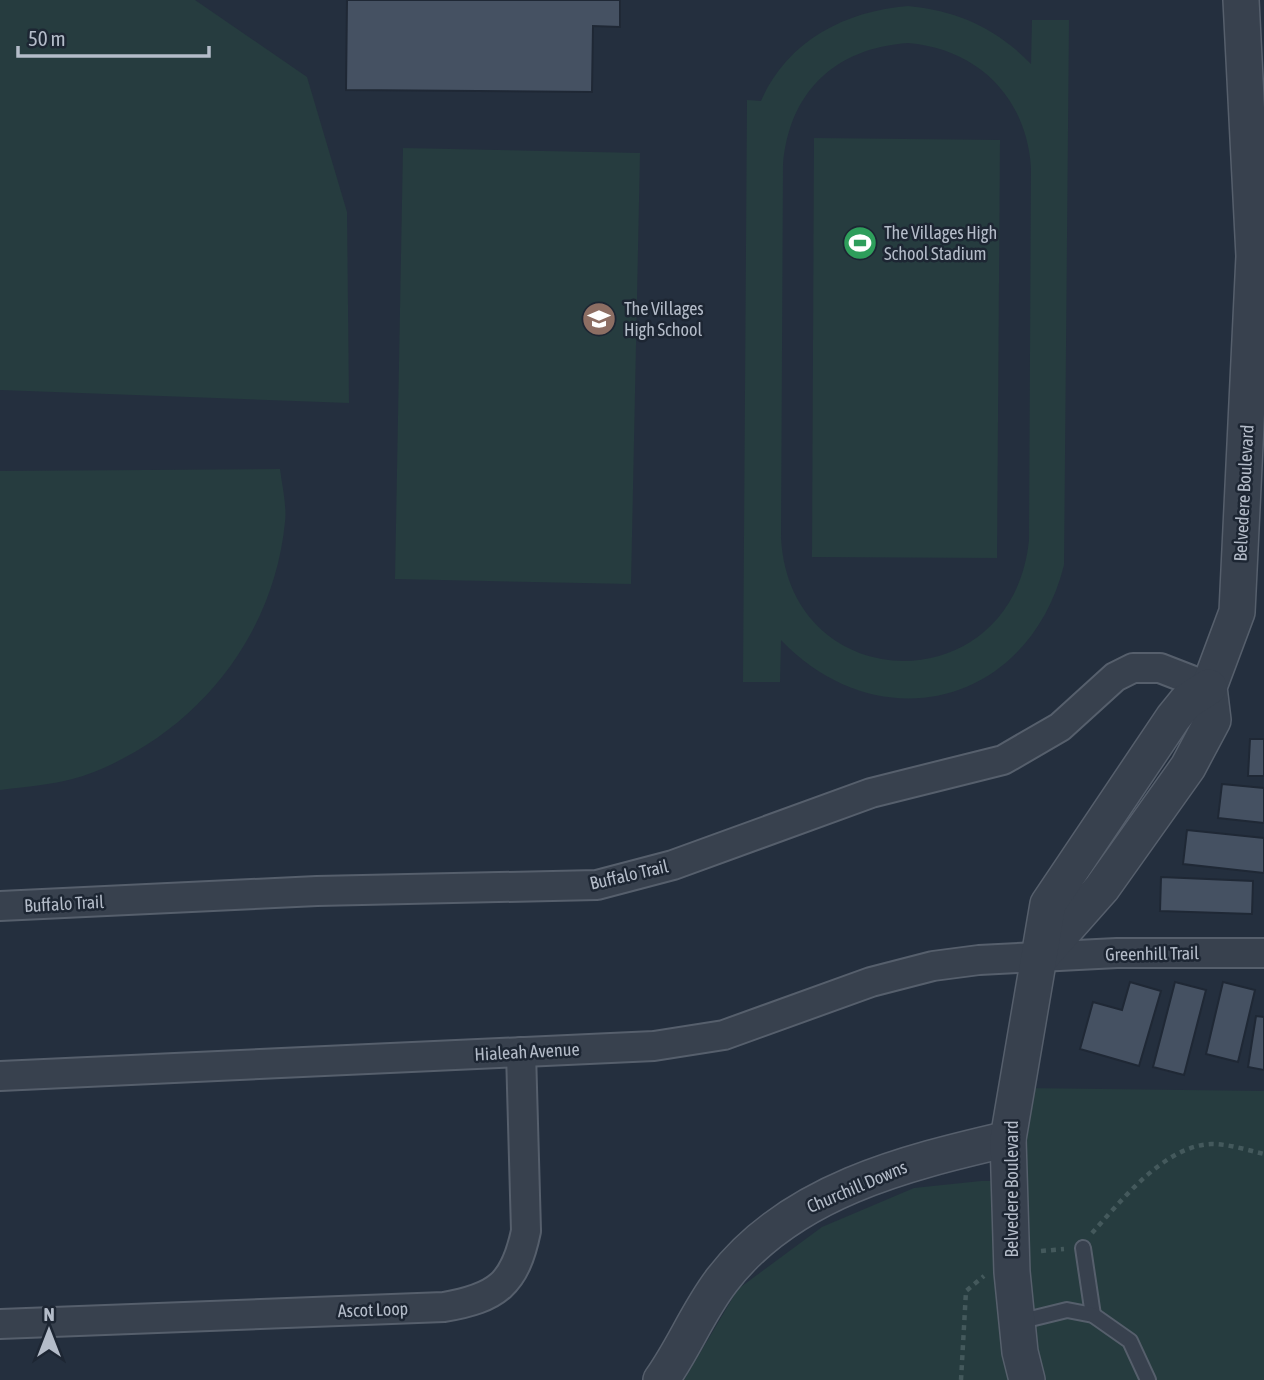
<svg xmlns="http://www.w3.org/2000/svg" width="1264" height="1380" font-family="'Asap Condensed',sans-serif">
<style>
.green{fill:#263c3f;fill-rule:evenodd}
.building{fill:#455162;stroke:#1f2835;stroke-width:2}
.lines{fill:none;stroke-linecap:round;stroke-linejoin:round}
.service-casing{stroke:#565f6c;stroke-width:18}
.minor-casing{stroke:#565f6c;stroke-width:32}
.tertiary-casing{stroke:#565f6c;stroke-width:38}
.path{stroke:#44595c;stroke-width:4.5;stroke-dasharray:5 5;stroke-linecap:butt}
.service{stroke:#38414e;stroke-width:14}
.minor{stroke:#38414e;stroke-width:28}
.tertiary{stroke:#38414e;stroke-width:35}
.labels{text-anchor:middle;stroke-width:5;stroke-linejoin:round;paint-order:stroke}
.poi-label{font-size:18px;fill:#b4bcc9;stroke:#1d2633;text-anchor:start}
.street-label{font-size:18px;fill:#b4bcc9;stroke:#1d2633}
</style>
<rect width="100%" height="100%" fill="#242f3e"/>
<g class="green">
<polygon points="0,0 195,0 307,77 347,212 349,403 0,390"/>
<path d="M908,6C958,11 996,28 1031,64L1032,20H1069L1064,565C1029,705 880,743 781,640L780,682H743L747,100L761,101C787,41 845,11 908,6ZM908,43C978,49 1026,97 1031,167L1029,540C1013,703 790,700 781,538L783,165C789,92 835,48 908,43Z"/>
<polygon points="814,138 1000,140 997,558 812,557"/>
<polygon points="403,148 640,153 631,584 395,579"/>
<path d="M280,469C282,486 287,505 285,522C274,635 199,730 94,772C65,784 31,786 0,790V471Z"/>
<polygon points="1022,1088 1264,1091 1264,1380 684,1380 738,1289 822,1227 914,1188 981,1181 1017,1181"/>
</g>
<g class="building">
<polygon points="347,0 620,0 620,27 593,26 592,92 346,90"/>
<polygon points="1250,739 1264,739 1264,776 1248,776"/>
<polygon points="1222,784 1264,788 1264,823 1218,818"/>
<polygon points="1187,830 1264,838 1264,873 1183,864"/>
<polygon points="1161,877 1253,881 1252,914 1160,911"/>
<polygon points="1130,982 1161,991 1139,1066 1080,1049 1093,1002 1122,1010"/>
<polygon points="1175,982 1206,990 1184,1075 1153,1067"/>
<polygon points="1223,982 1255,990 1238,1062 1206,1054"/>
<polygon points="1256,1016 1264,1017 1264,1070 1248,1067"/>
</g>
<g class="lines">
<g class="service-casing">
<g id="service">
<polyline points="1083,1248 1093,1315"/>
<polyline points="1018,1322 1067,1310 1093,1315 1130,1341 1148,1380"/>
</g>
</g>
<g class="minor-casing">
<g id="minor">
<polyline points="0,906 317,891 597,885 673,865 871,793 1003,760 1060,727 1115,677 1133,668 1160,668 1209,687"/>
<polyline points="0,1076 654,1046 724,1035 871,982 933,966 979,960 1117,953 1264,953"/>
<path d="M0,1324L444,1307C497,1298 515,1284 526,1231L521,1052"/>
</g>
</g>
<g class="tertiary-casing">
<g id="tertiary">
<polyline points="1041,957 1102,888 1188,767 1213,720 1209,687 1237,612 1254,256 1241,0"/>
<path d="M661,1380C684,1348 698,1311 722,1280C790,1191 905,1163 1008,1139"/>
<polyline points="1027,1380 1020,1352 1012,1272 1008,1139 1048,904 1173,718 1186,702 1209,687"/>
</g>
</g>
<g class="path">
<path d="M1092,1233C1121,1201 1164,1146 1211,1144C1229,1144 1247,1150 1264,1154"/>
<polyline points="1041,1251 1064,1249"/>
<polyline points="961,1380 966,1291 984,1276"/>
</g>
<use href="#service" class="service"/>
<use href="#minor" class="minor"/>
<use href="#tertiary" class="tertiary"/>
</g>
<defs>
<g id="stadium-disc" transform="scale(1.75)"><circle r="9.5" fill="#2e9e5b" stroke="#1d2633"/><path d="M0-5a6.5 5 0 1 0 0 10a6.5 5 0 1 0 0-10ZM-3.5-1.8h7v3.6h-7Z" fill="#fff"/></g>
<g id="school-disc" transform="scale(1.75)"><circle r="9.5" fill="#8d6e63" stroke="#1d2633"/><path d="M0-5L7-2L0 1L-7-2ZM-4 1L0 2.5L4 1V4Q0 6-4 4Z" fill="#fff"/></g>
</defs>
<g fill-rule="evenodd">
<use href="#stadium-disc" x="860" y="243"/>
<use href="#school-disc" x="599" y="319"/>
</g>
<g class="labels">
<g class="poi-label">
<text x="884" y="239">The Villages High<tspan x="884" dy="21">School Stadium</tspan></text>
<text x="624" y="315">The Villages<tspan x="624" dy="21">High School</tspan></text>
</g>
<g class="street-label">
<text transform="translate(1244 493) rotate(-87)" y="6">Belvedere Boulevard</text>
<text transform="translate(629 875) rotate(-13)" y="6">Buffalo Trail</text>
<text transform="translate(64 904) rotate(-3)" y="6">Buffalo Trail</text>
<text transform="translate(1152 954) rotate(-1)" y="6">Greenhill Trail</text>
<text transform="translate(527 1052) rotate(-3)" y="6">Hialeah Avenue</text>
<text transform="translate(857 1187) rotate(-23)" y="6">Churchill Downs</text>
<text transform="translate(1012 1189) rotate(-90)" y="6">Belvedere Boulevard</text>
<text transform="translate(373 1310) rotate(-2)" y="6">Ascot Loop</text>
</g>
</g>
<g transform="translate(49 1331)" stroke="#1d2633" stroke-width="5" paint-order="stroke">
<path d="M0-5L12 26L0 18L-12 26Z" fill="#b4bcc9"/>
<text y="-10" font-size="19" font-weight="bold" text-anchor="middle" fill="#b4bcc9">N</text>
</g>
<path d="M18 46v10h191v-10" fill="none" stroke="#b4bcc9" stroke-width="3.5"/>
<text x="28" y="46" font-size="21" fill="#b4bcc9" stroke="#1d2633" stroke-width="5" paint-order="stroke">50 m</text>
</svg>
